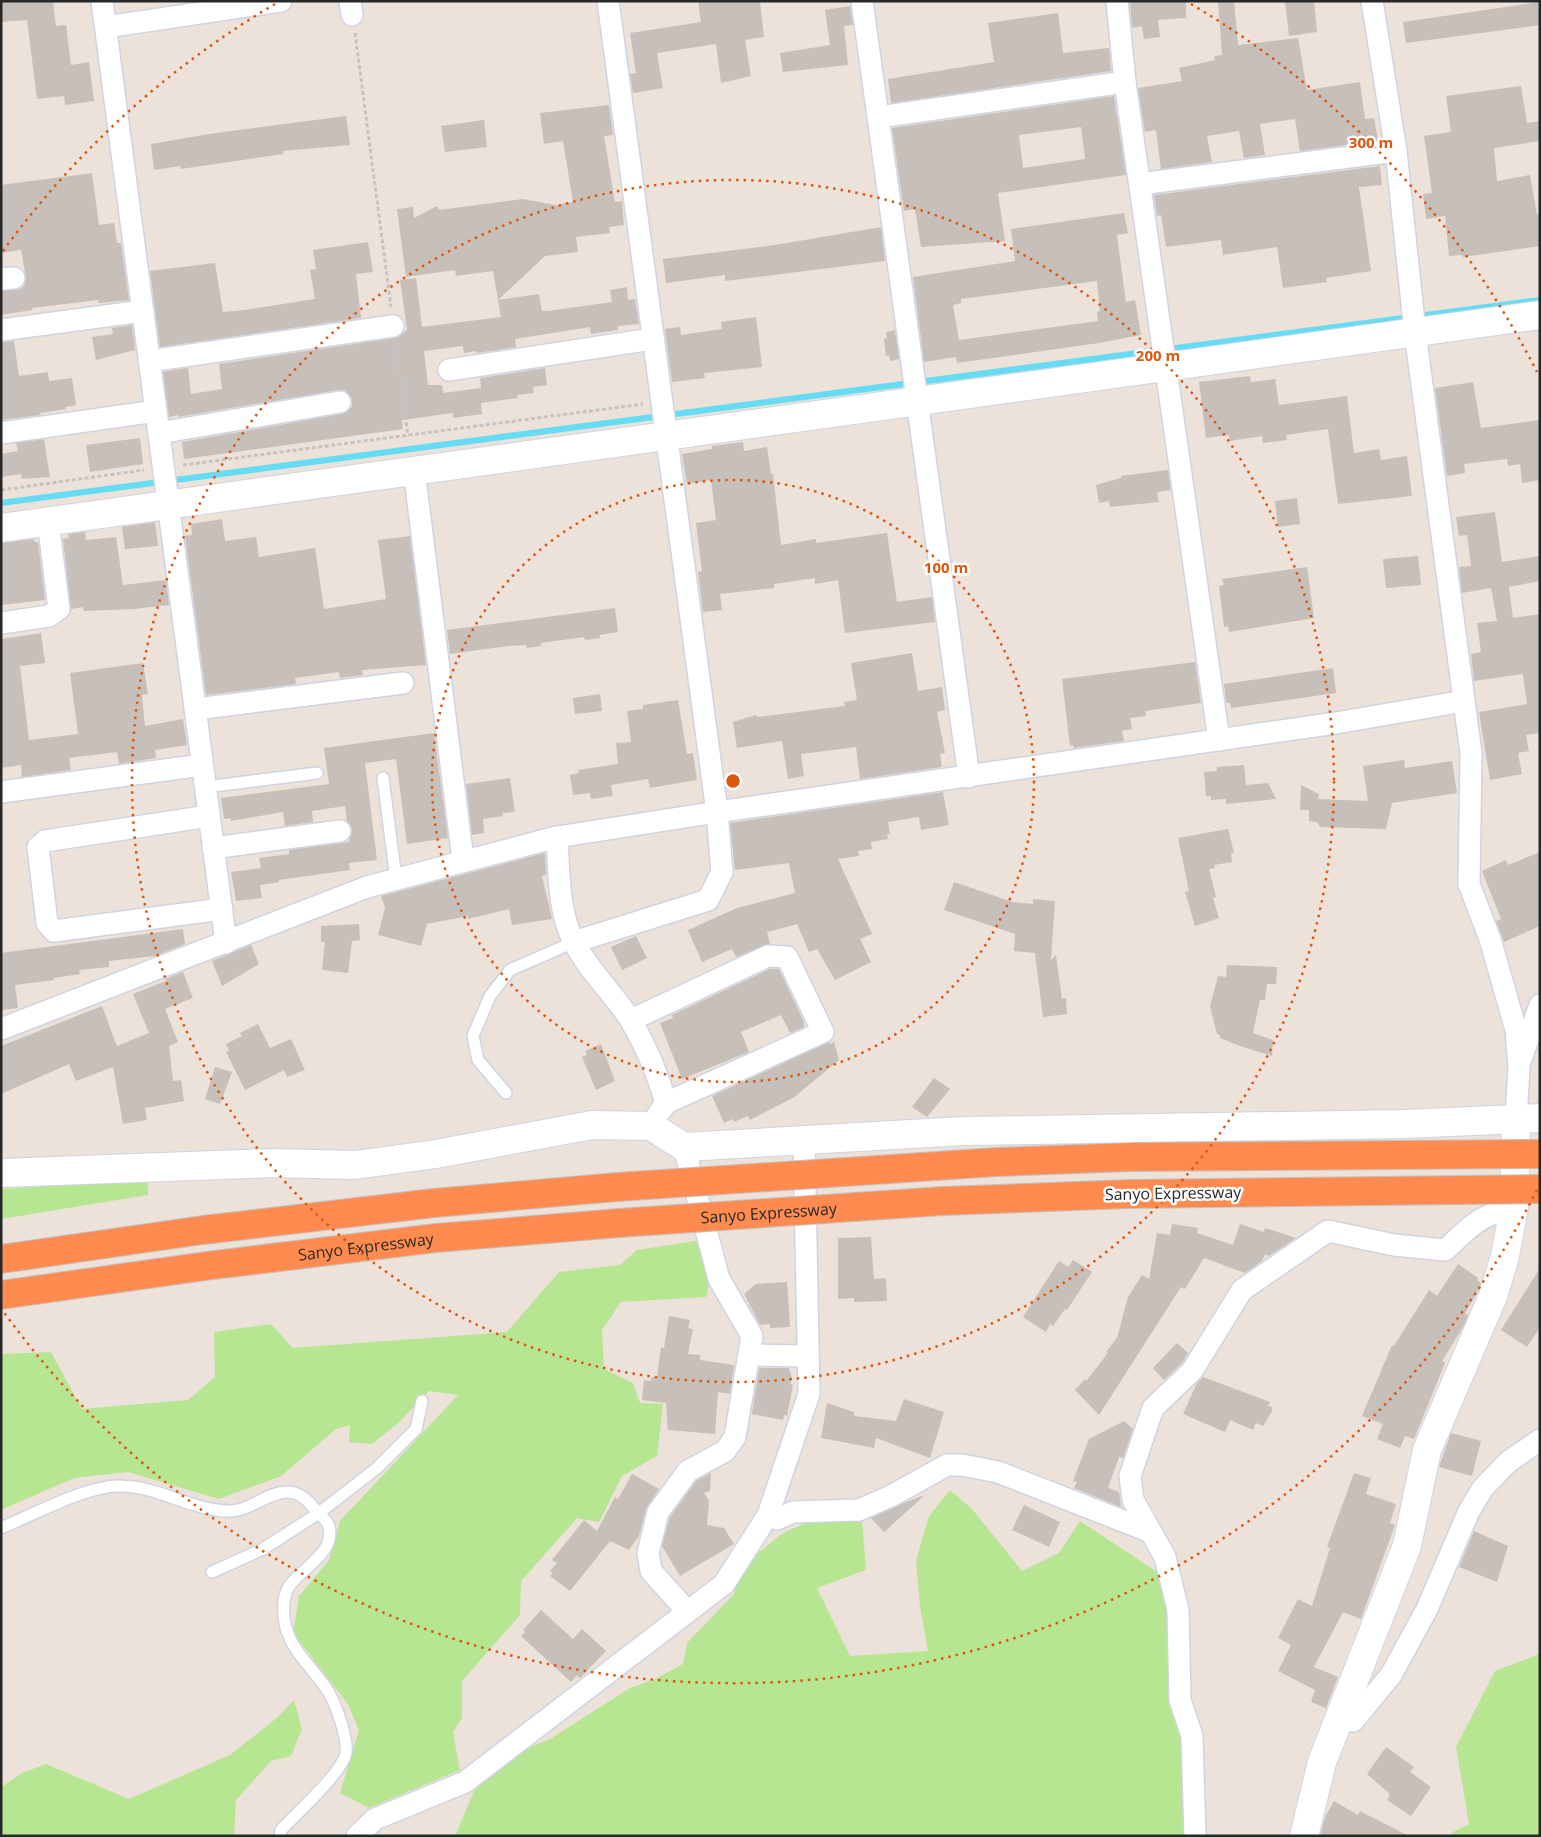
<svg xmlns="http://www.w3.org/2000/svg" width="1541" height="1837" font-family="'Open Sans',sans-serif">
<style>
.green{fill:#b6e692}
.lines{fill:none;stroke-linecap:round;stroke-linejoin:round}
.stream{stroke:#65dcf4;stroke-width:6}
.building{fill:#c7bfb9;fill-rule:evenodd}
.service-casing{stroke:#ced4e2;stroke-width:14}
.minor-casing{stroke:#ced4e2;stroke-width:24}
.tertiary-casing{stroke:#ced4e2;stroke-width:30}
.motorway-casing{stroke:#c3c3c3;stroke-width:30}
.path{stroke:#c3c3c3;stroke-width:3;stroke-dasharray:4 2.5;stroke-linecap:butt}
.service{stroke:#fff;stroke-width:11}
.minor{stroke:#fff;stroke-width:21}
.tertiary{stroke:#fff;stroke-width:28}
.motorway{stroke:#ff8b50;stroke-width:28}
.motorway-bridge-casing{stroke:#c3c3c3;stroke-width:30;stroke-linecap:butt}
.motorway-bridge{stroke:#ff8b50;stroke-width:28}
.ring{fill:none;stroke:#de570d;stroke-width:2.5;stroke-dasharray:2.5 5}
.labels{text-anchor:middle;stroke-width:5;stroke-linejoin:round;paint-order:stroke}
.street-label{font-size:16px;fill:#282828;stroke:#fff}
.centre{fill:#de570d;stroke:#fff;stroke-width:2.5}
.ring-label{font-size:15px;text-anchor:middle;font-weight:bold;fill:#de570d;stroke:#fff;stroke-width:5;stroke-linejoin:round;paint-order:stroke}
</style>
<rect width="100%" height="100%" fill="#ece2d9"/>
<g class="green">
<polygon points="148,1180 148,1195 1,1219 1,1189"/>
<polygon points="702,1240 713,1266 706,1297 621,1302 602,1330 604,1369 633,1383 640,1403 663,1404 657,1456 622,1476 599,1522 577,1518 521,1581 520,1615 462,1681 462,1718 453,1732 460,1770 369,1808 340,1793 359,1730 348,1704 293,1633 299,1596 329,1560 340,1521 458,1395 429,1391 397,1424 372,1444 349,1442 350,1425 336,1429 281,1476 219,1499 128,1472 74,1478 1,1510 1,1354 51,1352 82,1409 188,1400 215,1377 214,1332 271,1324 293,1348 507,1332 559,1272 620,1265 637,1250"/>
<polygon points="950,1490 972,1509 1022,1571 1059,1553 1080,1521 1165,1577 1165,1604 1171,1644 1169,1697 1182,1735 1182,1773 1193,1836 455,1836 480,1777 497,1760 550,1739 630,1688 655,1679 683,1664 687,1643 734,1594 740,1568 783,1533 819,1517 862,1520 866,1570 817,1588 850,1656 928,1651 920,1606 916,1561 929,1516"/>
<polygon points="1540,1654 1540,1836 1451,1836 1453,1832 1469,1824 1456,1747 1495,1671"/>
<polygon points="294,1700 302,1729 291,1756 271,1761 236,1800 234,1836 1,1836 1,1787 22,1773 46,1764 129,1799 230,1755 278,1717"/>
</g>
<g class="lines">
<polyline class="stream" points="1,503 1540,300"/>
</g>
<g class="building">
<polygon points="1,1 53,1 56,26 66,25 71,65 89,62 94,101 65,105 64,96 37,99 27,20 1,22"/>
<polygon points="698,1 760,1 764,37 745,40 751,76 721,83 716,44 657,53 663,88 633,93 630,74 636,73 630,33 701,22"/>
<polygon points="1130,1 1186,1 1186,18 1158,20 1160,37 1144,39 1142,26 1132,28"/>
<polygon points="1218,1 1234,1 1238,45 1298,38 1307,90 1360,82 1365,119 1374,118 1378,141 1300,151 1295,119 1260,124 1265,155 1244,158 1239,131 1207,136 1212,162 1161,169 1156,130 1145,132 1138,88 1182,81 1179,68 1215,60 1214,56 1222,55"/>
<polygon points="1285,1 1314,1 1317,32 1289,36"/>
<polygon points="1540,2 1540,25 1406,43 1403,22"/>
<polygon points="850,6 853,25 844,26 848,65 783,72 780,53 830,45 825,10"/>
<polygon points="1058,13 1063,53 1109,48 1111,71 891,103 888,79 994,62 988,23"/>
<polygon points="1521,86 1527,123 1540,121 1540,141 1494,148 1497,181 1530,175 1537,215 1540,215 1540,246 1463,257 1462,255 1449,256 1445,216 1426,219 1423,194 1432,193 1424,136 1451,132 1446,96"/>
<path d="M1114,96L1126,175L998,193L1005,241L921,247L915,209L904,211L892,128ZM1081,127L1085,159L1023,168L1019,135Z"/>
<polygon points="609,105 613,135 604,136 615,202 622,201 624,225 609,227 610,233 576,237 578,252 545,256 498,300 493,271 456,276 455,270 406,277 397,209 413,207 414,218 437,206 439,210 523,199 555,205 573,202 563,141 544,144 540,113"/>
<polygon points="346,116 350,145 283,151 283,154 181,169 180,166 154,170 151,144 209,134"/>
<polygon points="484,120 487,147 445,152 441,126"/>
<polygon points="1380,166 1382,185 1359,187 1371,271 1326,278 1327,282 1283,288 1277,247 1223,255 1221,240 1166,247 1161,215 1157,216 1154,195"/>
<polygon points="92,173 99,225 114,223 117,243 121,243 129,300 99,303 98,300 32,308 32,310 1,315 1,291 21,289 25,284 26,278 21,250 1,253 1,185"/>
<path d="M1124,213L1128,233L1117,235L1126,302L1135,300L1141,335L1099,343L957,363L956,357L924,362L913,277L1015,261L1011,229ZM1097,281L1100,311L1097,312L1098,321L959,340L953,305L961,303V299Z"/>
<polygon points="881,227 885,261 725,281 725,275 666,283 663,259 775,245"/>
<polygon points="368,242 373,272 356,274 361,318 160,347 150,271 215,263 223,312 244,310 315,299 310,270 316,269 313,250"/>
<polygon points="416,278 422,327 501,317 498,300 539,294 542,311 548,311 612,302 610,290 627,287 628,300 635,299 639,324 618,326 618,330 591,334 590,327 515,339 516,347 477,353 476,351 464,353 463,346 424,351 428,385 442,385 443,393 481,388 480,378 545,368 547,385 533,387 534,393 517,395 518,398 481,403 482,414 453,418 453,413 402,420 403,429 184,459 182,442 342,414 352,407 352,399 345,390 338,390 178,417 178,415 169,417 163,372 188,368 191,394 222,389 219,364 395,338 407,330 400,280"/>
<polygon points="756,317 762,367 704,373 705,378 672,382 665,329 680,327 681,335 722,329 721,322"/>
<polygon points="132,325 135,350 96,360 92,337 113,334 112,328"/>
<polygon points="895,330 899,359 890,361 889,355 886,356 884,339 887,338 886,332"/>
<polygon points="14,341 19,376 48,372 49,381 72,378 76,405 66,407 66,409 40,413 41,415 1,420 1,342"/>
<polygon points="1250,376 1251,382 1275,379 1279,405 1347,396 1354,453 1379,449 1381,460 1407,456 1412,496 1338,504 1328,429 1286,435 1287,440 1263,443 1262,436 1229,441 1229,435 1206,438 1199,382"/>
<polygon points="1473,382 1481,428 1540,420 1540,480 1522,483 1520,464 1508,466 1507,459 1464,464 1465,473 1447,476 1435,388"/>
<polygon points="140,438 143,464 90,472 86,445"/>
<polygon points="44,439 50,477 22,479 21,474 1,477 1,454 18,451 16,443"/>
<polygon points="743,442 744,451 767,447 771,474 773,474 781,545 816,539 816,543 887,533 897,602 932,597 935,622 845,633 838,580 815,584 815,578 774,584 774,588 720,594 722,610 703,612 698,572 702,571 696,523 716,520 711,480 687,484 682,454 712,449 712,446"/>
<polygon points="1168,470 1171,490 1157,492 1159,502 1110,507 1109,501 1099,503 1096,485 1121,478 1121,476"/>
<polygon points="1297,498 1300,524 1278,527 1275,501"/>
<polygon points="1495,512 1502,562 1540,556 1540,581 1509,587 1513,618 1540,614 1540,733 1526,735 1529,751 1518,753 1522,774 1490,780 1479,712 1527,704 1523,674 1474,681 1471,654 1481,652 1477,623 1497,621 1491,588 1462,593 1459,567 1471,566 1467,535 1459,536 1456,517"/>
<polygon points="222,519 225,541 256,537 259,557 315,548 324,609 386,599 378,540 410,536 426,665 362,670 363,675 340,678 339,672 295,678 296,684 206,695 185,536 192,535 191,524"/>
<polygon points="155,522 158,546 125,549 122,527"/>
<polygon points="85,532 86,540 116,537 123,585 166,580 169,605 134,609 84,611 83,607 71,609 63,539 69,538 68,534"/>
<polygon points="34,539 35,542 38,542 45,600 1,605 1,543"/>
<polygon points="1418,556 1421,585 1386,588 1383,559"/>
<polygon points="1307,567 1314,618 1229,632 1228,626 1224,627 1219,586 1224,585 1222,579"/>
<polygon points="615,608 618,632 600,635 600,638 585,640 584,637 541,643 541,646 527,648 526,645 508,646 450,654 447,630"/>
<polygon points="41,633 45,663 20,666 29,740 78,734 70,673 143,663 148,694 142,695 145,726 183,719 187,745 155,750 156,758 119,764 117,752 69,758 71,770 22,777 21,765 1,768 1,639"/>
<polygon points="912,653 918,691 942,687 945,710 937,712 945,753 940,754 942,767 860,779 856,747 801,754 804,776 788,779 782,741 737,748 733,722 756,715 757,717 845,706 844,702 857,700 851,663"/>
<polygon points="1195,662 1201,703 1145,711 1146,716 1130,718 1132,729 1122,731 1124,741 1074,748 1073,745 1070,746 1062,679"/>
<polygon points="1333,668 1336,693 1231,708 1230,703 1227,703 1226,700 1224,684"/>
<polygon points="600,694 602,711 575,714 573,698"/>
<polygon points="678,700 687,754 693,753 697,780 650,788 648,779 611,785 613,796 591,799 590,793 573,795 570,775 579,773 578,770 618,764 616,743 631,742 627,711 643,709 643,705"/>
<polygon points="434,733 448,838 407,844 396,759 365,763 377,860 349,863 350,870 279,880 279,882 260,885 262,898 236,901 231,872 261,868 259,858 289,854 289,850 349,842 352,829 347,821 345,806 312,811 313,822 285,826 283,812 231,821 231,818 224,819 221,798 329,784 324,748"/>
<polygon points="1404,760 1405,768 1452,761 1457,793 1392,803 1386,829 1320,827 1317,822 1309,821 1309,810 1300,810 1301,785 1319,794 1318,799 1368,801 1363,766"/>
<polygon points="1244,765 1246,785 1268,783 1276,799 1226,804 1226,799 1211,800 1211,796 1206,796 1204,772 1217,771 1217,767"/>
<polygon points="510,778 515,812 502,813 503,816 483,819 484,833 472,835 466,784"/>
<polygon points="943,792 949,825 921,830 919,817 888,822 890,834 887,834 888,839 871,842 872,849 858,851 859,856 838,859 872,934 860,939 871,962 835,980 817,949 809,952 797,924 767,932 770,944 736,957 732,949 702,962 688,930 737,908 795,893 789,863 735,870 730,823"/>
<polygon points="1228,829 1234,853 1231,853 1232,862 1214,865 1215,868 1209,869 1216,897 1213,898 1219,918 1195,926 1185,892 1189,891 1178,838"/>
<polygon points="1540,852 1540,926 1504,942 1496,921 1501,919 1482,871 1506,860 1508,865"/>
<polygon points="545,853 546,875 542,876 552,919 512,925 509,909 468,919 468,916 427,924 421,946 378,935 385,908 381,896"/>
<polygon points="954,882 1013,902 1033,904 1033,899 1055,901 1051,960 1056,955 1062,999 1066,998 1067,1014 1043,1017 1035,953 1014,951 1015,934 944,910"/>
<polygon points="359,924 360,940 352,941 348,973 322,970 325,942 321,942 321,926"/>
<polygon points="183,929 185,944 155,956 109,961 109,967 79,970 80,974 54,978 54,980 15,985 18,1008 1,1010 1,953"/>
<polygon points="636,936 647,958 622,970 611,947"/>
<polygon points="251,945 259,964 222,986 212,961"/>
<polygon points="1227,965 1277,967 1276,984 1267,984 1265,1000 1260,1000 1253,1033 1273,1040 1272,1056 1240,1046 1220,1038 1220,1035 1217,1034 1210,1006 1218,976 1226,977"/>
<polygon points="770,969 779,969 804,1022 804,1027 790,1033 781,1015 741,1032 749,1052 682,1079 660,1023 673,1018 672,1015"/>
<polygon points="183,972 193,998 165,1009 178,1042 169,1046 173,1081 181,1080 184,1101 145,1108 147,1120 123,1124 113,1067 76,1081 69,1064 1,1094 1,1046 102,1006 117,1046 149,1033 133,994 166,981 165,979"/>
<polygon points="258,1024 270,1048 291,1039 305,1070 287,1077 284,1070 245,1090 226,1052 229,1051 226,1044 242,1036 240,1033"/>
<polygon points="829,1042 830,1044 834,1042 839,1060 793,1098 750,1120 748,1116 734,1122 733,1119 724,1123 712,1096"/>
<polygon points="601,1044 615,1081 596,1090 582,1057 587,1055 585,1051"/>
<polygon points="215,1067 232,1072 220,1104 205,1099"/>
<polygon points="934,1078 950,1089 927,1117 912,1107"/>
<polygon points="1172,1224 1198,1228 1197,1233 1233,1245 1240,1224 1264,1232 1265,1228 1296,1238 1269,1256 1265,1254 1262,1261 1245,1273 1204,1258 1185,1289 1181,1287 1099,1415 1075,1390 1085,1379 1086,1381 1108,1353 1106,1352 1117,1338 1128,1297 1142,1275 1149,1279 1157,1233 1170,1235"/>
<polygon points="871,1237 874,1279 886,1278 887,1301 854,1302 854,1298 838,1299 838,1238"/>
<polygon points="1073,1260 1092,1272 1067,1310 1065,1309 1053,1326 1050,1324 1046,1332 1023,1317 1059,1261 1068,1267"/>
<polygon points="1458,1264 1478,1278 1477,1280 1481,1283 1479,1289 1465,1314 1468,1315 1463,1327 1442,1361 1445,1363 1414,1439 1405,1436 1400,1448 1377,1439 1383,1424 1362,1416 1392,1345 1394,1346 1429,1290 1437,1296"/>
<polygon points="1540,1268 1540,1327 1527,1347 1501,1330"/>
<polygon points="787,1282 790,1327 770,1328 770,1324 760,1325 744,1294 756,1284"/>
<polygon points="669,1316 690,1320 688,1328 693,1329 688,1354 700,1355 700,1360 734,1365 730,1394 718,1392 715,1434 668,1430 666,1403 642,1400 644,1380 651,1381 651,1377 657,1377 661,1347 664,1348"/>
<polygon points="1177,1343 1188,1353 1182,1363 1164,1380 1153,1368"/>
<polygon points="762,1368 789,1368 792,1378 790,1384 793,1385 787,1416 784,1415 783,1420 752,1414 759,1369"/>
<polygon points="1203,1377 1270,1402 1268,1406 1272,1407 1272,1411 1263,1426 1256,1423 1253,1430 1230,1420 1225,1432 1183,1414 1196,1385"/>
<polygon points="904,1399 944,1412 930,1458 876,1438 874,1448 821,1438 827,1403 854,1412 854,1416 896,1421"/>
<polygon points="1124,1421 1133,1429 1123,1458 1119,1457 1108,1488 1119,1492 1121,1507 1074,1488 1077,1482 1073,1481 1089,1439"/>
<polygon points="1451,1433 1481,1441 1472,1476 1439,1467"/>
<polygon points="711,1473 710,1491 704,1493 709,1501 707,1525 724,1528 734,1544 680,1576 662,1546 670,1517 696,1481"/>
<polygon points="1354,1473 1371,1478 1366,1494 1396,1504 1390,1523 1395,1525 1361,1619 1343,1612 1314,1667 1338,1677 1326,1708 1311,1702 1315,1690 1278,1671 1291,1645 1278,1638 1298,1599 1312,1606 1330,1548 1327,1547"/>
<polygon points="632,1474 659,1489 646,1509 639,1536 629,1550 610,1541 570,1591 550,1576 553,1573 550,1571 557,1563 552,1560 584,1520 597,1531 615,1497 618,1499"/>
<polygon points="925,1495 884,1532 871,1518 906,1502"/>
<polygon points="1024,1505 1060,1522 1049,1547 1012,1530"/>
<polygon points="1474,1531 1508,1546 1497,1582 1459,1567"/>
<polygon points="541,1610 573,1639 582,1629 606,1651 580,1678 577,1675 571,1682 521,1636 525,1632 523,1630"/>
<polygon points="1386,1747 1414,1767 1410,1772 1431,1787 1411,1816 1387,1800 1390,1794 1367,1774"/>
<polygon points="1334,1801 1358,1815 1360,1811 1409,1836 1320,1836 1325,1817"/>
</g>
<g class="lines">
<g class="service-casing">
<g id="service">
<polyline points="383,778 396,879"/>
<polyline points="205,787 317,773"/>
<polyline points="506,1093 478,1060 473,1036 490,996 510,970 574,942"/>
<path d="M1,1528C33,1515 89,1484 122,1486C159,1487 191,1510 228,1511C257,1513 284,1470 313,1507C317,1512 325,1518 328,1524C339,1552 298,1570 288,1588C281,1601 283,1623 289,1636C295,1653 316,1673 326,1688C335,1701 348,1737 346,1753C342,1773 296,1814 281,1830L280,1836"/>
<polyline points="212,1572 263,1549 319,1513 377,1468 416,1429 422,1401"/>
</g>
</g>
<g class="minor-casing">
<g id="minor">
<polyline points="102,1 226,943"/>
<polyline points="350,1 352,15"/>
<polyline points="862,1 969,777"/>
<polyline points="1117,1 1125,82 1219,740"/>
<polyline points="1372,1 1396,151 1415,332 1471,753 1469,884 1490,939 1516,1030 1519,1066 1516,1118"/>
<polyline points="106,27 281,1"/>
<polyline points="879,117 1125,82"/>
<polyline points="1140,184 1396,151"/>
<polyline points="1,279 14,278"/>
<polyline points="1,330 143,311"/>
<polyline points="149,361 393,326"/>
<polyline points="449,370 652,339"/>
<polyline points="1,433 156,411"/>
<polyline points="159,433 340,402"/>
<polyline points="414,470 463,860"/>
<polyline points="1,623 49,616 59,609 48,521"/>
<polyline points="196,709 403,683"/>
<polyline points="1,792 202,765"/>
<polyline points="209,816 45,841 38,847 47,923 54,931 222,909"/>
<path d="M557,837C559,871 558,912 574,942C588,970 613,993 630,1019C645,1044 658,1075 666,1103L658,1114"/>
<polyline points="213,848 340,831"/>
<polyline points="574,942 708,900 722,872 717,812 608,1"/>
<polyline points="631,1020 768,956 787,957 823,1032 666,1103"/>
<polyline points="1,1029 367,887 557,837 717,812 1336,723 1464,701"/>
<polyline points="1521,1059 1540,1005"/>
<polyline points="684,1147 719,1279 752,1336 735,1437 725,1451 688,1471 658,1512 648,1553 651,1571 688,1612"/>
<polyline points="749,1355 808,1356"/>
<polyline points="768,1515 777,1519 793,1512 859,1510 891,1496 947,1465 962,1465 998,1472 1151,1532"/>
<polyline points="1338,1720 1353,1721 1391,1675 1427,1609 1469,1511 1483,1488 1508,1462 1540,1440"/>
<polyline points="357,1836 375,1819 465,1782 724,1584 768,1515 809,1394 804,1140"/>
<path d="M1195,1836L1192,1736L1180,1700L1178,1610L1165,1557L1133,1500L1130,1476L1153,1408L1192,1371L1242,1290L1328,1231L1394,1245L1445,1250C1470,1227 1480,1214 1514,1208"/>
</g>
</g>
<g class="tertiary-casing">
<g id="tertiary">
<polyline points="1,528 1540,315"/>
<polyline points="1,1173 273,1163 355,1165 436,1154 592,1125 651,1126 684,1147 963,1131 1404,1124 1540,1118"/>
<polyline points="1304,1836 1322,1762 1407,1546 1427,1450 1493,1296 1505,1256 1514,1208 1516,1118"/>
</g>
</g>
<g class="motorway-casing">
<g id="motorway">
<polyline points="997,1162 1132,1157"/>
<polyline points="943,1201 1129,1194"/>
<polyline points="1,1259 203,1230 434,1203 617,1187"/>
<path id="s1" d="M1,1295L206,1266L436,1238L619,1223"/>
</g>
</g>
<g class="path">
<polyline points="355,33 391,307"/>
<polyline points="396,345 408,436"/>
<polyline points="183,465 643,404"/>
<polyline points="1,490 144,470"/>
</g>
<use href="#service" class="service"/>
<use href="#minor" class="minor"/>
<use href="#tertiary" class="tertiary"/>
<use href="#motorway" class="motorway"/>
<g class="motorway-bridge-casing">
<g id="motorway-bridge">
<polyline points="1132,1157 1540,1154"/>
<polyline points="617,1187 997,1162"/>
<polyline points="1129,1194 1540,1189"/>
<path id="s2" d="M619,1223L943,1201"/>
</g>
</g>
<use href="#motorway-bridge" class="motorway-bridge"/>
</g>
<g class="ring">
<circle cx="733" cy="781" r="301"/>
<circle cx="733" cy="781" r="601"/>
<path d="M1537 1190A902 902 0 0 1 3 1311M3 251A902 902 0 0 1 275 4M1191 4A902 902 0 0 1 1537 372"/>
</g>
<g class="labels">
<g class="street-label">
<text transform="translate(1173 1193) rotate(-1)" y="6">Sanyo Expressway</text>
<text dy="6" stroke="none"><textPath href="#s2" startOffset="150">Sanyo Expressway</textPath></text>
<text dy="6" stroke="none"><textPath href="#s1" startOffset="368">Sanyo Expressway</textPath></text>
</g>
</g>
<circle cx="733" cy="781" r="8" class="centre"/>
<g class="ring-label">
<text x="1371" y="148">300 m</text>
<text x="1158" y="361">200 m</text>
<text x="946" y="573">100 m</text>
</g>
<rect width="1541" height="1837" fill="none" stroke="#282828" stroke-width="5"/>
</svg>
